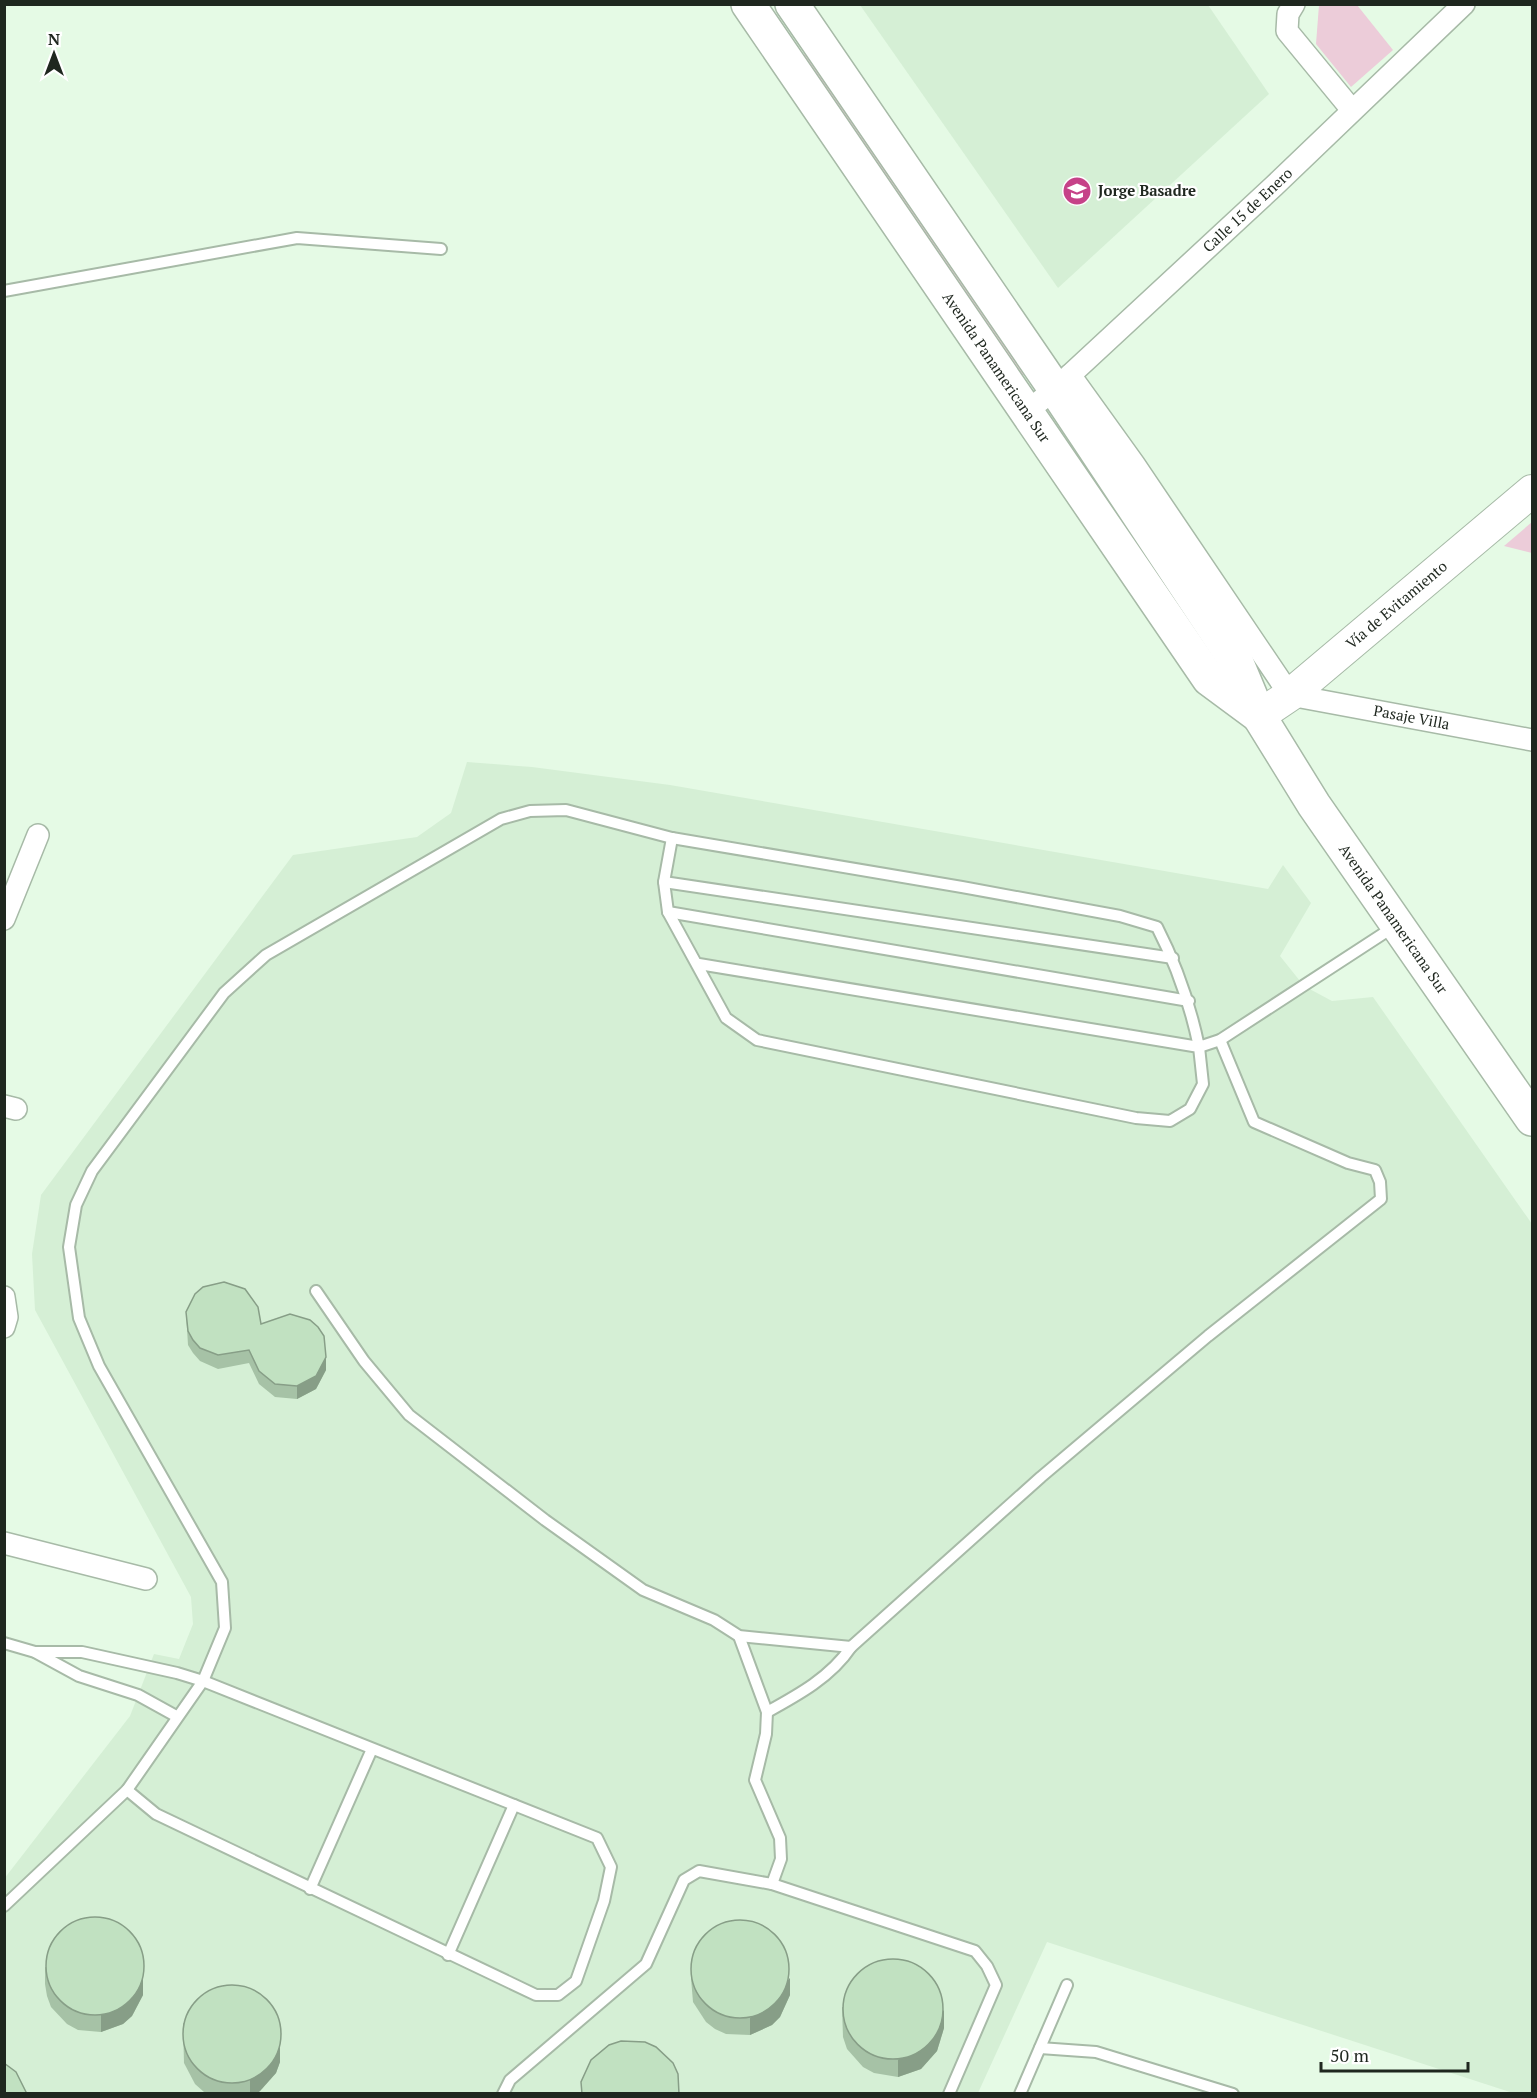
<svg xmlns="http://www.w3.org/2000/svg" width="1537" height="2098" font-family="'PT Serif',serif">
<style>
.built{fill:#d5efd5}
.green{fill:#ecccd9}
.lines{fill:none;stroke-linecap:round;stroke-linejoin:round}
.lane-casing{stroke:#a7baa7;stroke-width:14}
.street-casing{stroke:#a7baa7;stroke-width:24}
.secondary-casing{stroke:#a7baa7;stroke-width:34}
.primary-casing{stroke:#a7baa7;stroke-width:36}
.lane{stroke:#fff;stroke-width:10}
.street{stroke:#fff;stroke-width:21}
.secondary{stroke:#fff;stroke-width:32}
.primary{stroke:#fff;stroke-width:33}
.wall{fill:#a6c2a6}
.shaded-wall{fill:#879e87}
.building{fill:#c1e1c1;stroke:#879e87;stroke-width:1.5}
.labels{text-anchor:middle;stroke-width:4.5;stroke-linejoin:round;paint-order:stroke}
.poi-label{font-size:15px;font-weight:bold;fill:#1f271f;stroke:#fff;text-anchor:start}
.street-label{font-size:15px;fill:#1f271f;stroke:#fff}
</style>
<rect width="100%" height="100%" fill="#e5fae5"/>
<g class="built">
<polygon points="860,5 1208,5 1269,94 1058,288"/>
<polygon points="467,762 532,767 670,785 1268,889 1283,865 1311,903 1280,956 1304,986 1332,1001 1373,997 1532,1224 1532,2093 1513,2093 1047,1942 978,2093 5,2093 4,1879 130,1716 154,1654 179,1659 193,1624 191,1597 35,1310 32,1254 41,1195 293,855 417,837 451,813"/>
</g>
<g class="green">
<polygon points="1319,5 1357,5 1393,50 1351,87 1316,44"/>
<polygon points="811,50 1033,367 1021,377 800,57"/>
<polygon points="1532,522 1532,553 1504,546"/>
</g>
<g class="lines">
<g class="lane-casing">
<g id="lane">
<polyline points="4,291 297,238 441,249"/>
<polyline points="672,838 664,882 668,912 726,1018 757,1040 1136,1118 1170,1121 1190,1109 1203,1084 1199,1047 699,964"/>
<polyline points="664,882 1173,958"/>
<polyline points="668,912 1189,1001"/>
<polyline points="316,1291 364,1361 409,1415 545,1520 643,1590 714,1620 739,1636 851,1647 1041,1477 1208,1336 1381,1199 1380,1182 1375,1170 1348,1163 1254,1122 1220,1040"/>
<polyline points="739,1636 767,1712 766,1734 755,1780 780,1838 781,1859 772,1884"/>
<polyline points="4,1643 35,1652 79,1676 138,1695 176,1716"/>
<polyline points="35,1652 82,1652 177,1673 203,1681 597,1838 611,1867 604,1901 576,1981 558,1995 536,1995 156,1814 127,1790"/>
<path d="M767,1712C798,1695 831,1677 851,1647"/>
<polyline points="310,1889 372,1749"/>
<path d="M4,1906L127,1790L203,1681L225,1628L222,1582L99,1366L79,1318L69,1247L76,1205L92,1171L224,993L266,955L501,819L530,811L566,810L672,838L962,887L1120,916L1157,927C1177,966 1190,1004 1199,1047L1220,1040L1395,926"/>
<polyline points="448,1955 514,1805"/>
<polyline points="1040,2048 1096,2052 1233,2094"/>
<polyline points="503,2094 510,2080 646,1964 684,1880 699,1871 772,1884 975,1951 987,1966 996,1985 949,2094"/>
<polyline points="1020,2094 1067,1985"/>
</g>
</g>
<g class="street-casing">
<g id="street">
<polyline points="1294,4 1288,14 1287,31 1352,110"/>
<path id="s1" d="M1070,375L1134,464L1290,695L1532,740"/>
<path id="s2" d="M1026,412L1055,389L1274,186L1464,4"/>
<polyline points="4,919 38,835"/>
<polyline points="4,1106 16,1109"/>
<polyline points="4,1297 7,1317 4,1327"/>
<polyline points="4,1543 146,1579"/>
</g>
</g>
<g class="secondary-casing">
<g id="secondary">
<path id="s3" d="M1259,716L1290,695L1532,491"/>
</g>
</g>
<g class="primary-casing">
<g id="primary">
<path id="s4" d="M748,4L1209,679L1259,716"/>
<path id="s5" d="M792,4L1055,389L1237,663L1259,716L1314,805L1532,1119"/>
</g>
</g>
<use href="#lane" class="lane"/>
<use href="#street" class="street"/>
<use href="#secondary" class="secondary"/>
<use href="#primary" class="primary"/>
</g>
<g class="wall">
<polygon points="186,1312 261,1324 326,1370 316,1389 297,1399 275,1397 259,1384 249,1363 218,1369 200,1361 193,1353 188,1345"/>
<polygon points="691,1961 790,1995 780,2017 772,2025 750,2035 726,2034 715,2029 706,2022 693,2002 691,1978"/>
<polygon points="45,1967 143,1995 132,2016 123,2024 101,2032 78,2030 67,2024 51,2007 47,1996 45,1984"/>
<polygon points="842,2007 944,2028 937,2051 921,2069 898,2077 874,2073 863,2067 847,2049 843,2037"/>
<polygon points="183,2023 280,2062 276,2073 260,2091 256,2094 209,2094 204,2092 195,2084 184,2063"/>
</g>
<g class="shaded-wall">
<polygon points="326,1357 326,1370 316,1389 297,1399 297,1386"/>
<polygon points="143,1978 143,1995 132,2016 123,2024 101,2032 101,2015"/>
<polygon points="790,1978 790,1995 780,2017 772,2025 750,2035 750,2018"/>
<polygon points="944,2010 944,2028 937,2051 921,2069 898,2077 898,2060"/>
<polygon points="280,2045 280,2062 276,2073 260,2091 256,2094 250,2094 250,2079"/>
</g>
<g class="building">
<polygon points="224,1282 245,1289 258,1307 261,1324 290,1314 310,1320 318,1327 324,1336 326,1357 316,1376 297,1386 275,1384 259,1371 249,1350 218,1355 200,1348 193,1340 188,1331 186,1312 195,1294 203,1287"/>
<circle cx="95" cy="1966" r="49"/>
<circle cx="740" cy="1969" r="49"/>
<circle cx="893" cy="2009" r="50"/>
<circle cx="232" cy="2034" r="49"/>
<polygon points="621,2041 645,2042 656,2047 673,2063 678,2074 679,2094 582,2094 581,2082 591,2060 609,2045"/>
<polygon points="4,2063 16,2072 27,2094 4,2094"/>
</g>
<defs>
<g id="school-disc" transform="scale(1.5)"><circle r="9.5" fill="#c64288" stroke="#fff"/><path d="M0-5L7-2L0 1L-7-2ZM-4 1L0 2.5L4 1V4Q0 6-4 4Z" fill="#fff"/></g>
</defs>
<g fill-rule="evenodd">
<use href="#school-disc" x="1077" y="191"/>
</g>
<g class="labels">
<g class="poi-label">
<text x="1098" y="196">Jorge Basadre</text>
</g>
<g class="street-label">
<text dy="5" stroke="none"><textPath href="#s2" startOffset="300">Calle 15 de Enero</textPath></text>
<text dy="5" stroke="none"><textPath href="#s4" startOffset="440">Avenida Panamericana Sur</textPath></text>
<text dy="5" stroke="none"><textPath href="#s3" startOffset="177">Vía de Evitamiento</textPath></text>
<text dy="5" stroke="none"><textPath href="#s1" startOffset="512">Pasaje Villa</textPath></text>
<text dy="5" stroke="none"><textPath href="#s5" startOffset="1096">Avenida Panamericana Sur</textPath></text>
</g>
</g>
<rect width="1537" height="2098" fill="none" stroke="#1f271f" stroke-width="12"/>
<g transform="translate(54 54)" stroke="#ffffff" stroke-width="4.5" paint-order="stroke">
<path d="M0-4.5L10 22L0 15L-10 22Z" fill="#1f271f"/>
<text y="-9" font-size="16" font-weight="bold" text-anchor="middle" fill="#1f271f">N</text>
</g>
<path d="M1321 2062v9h147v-9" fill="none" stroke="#1f271f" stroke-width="3"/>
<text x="1330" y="2062" font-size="18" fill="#1f271f" stroke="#ffffff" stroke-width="4.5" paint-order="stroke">50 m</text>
</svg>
